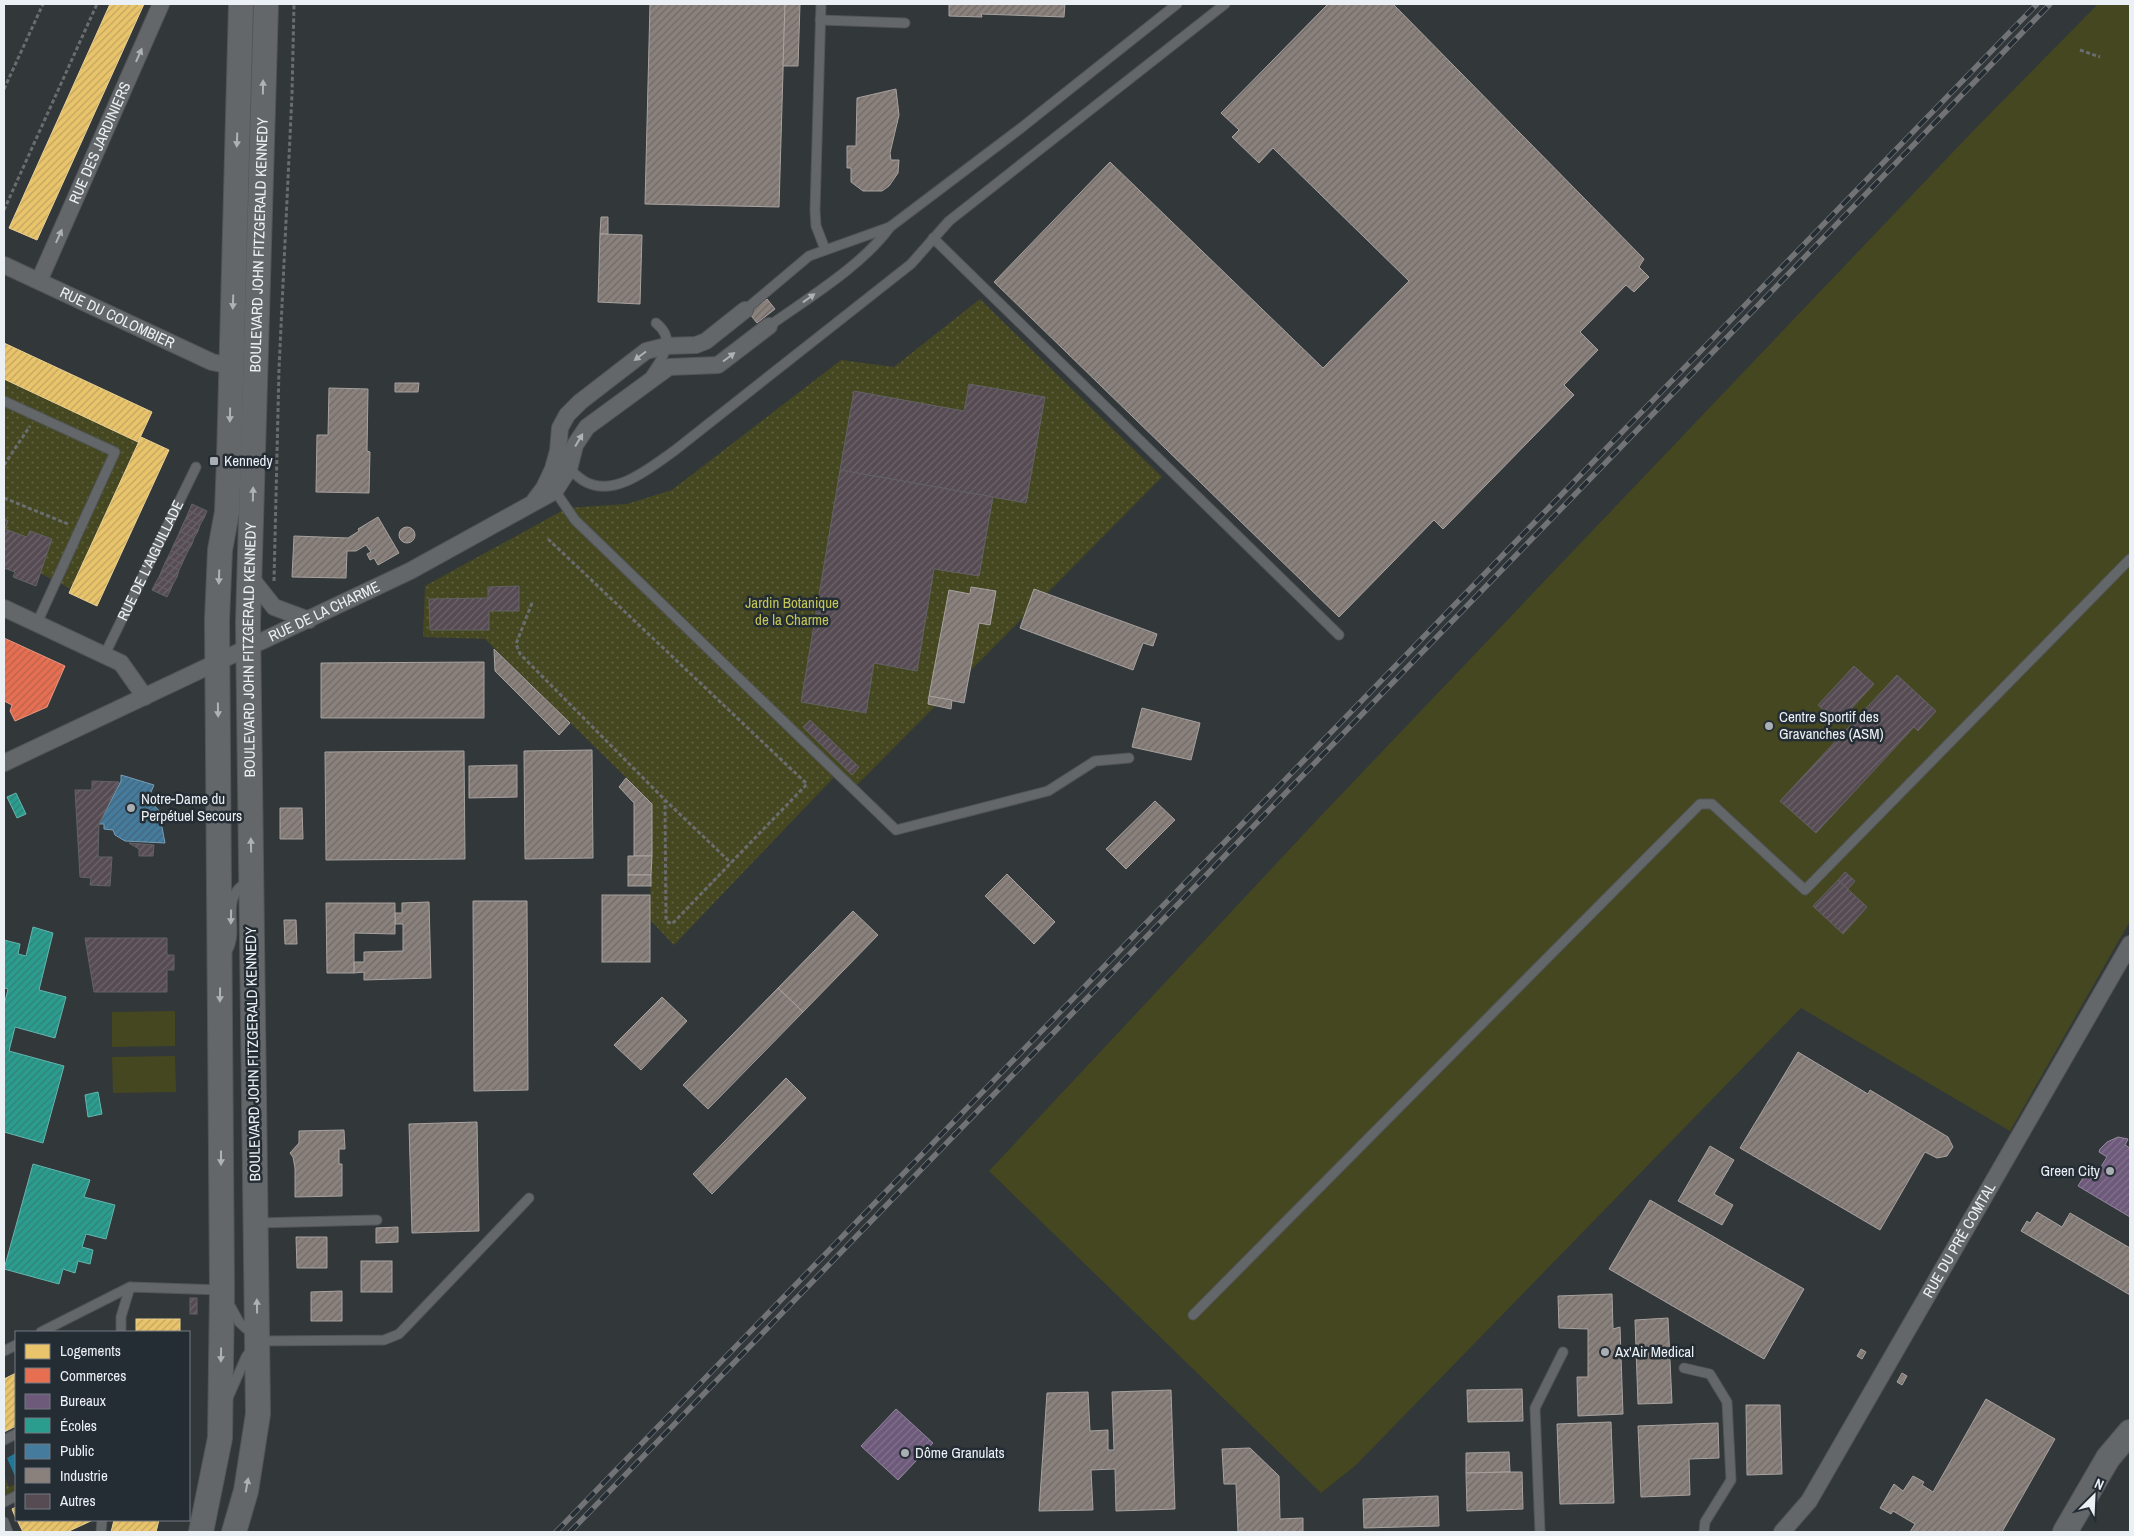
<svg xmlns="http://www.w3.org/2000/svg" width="2134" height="1536" font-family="'Archivo Narrow',sans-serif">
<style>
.garden{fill:url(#garden-dots)}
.pitch{fill:#454720}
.water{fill:url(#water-ripples)}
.homes{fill:url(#homes-hatch);stroke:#ead194}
.shops{fill:url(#shops-hatch);stroke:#e89682}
.offices{fill:url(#offices-hatch);stroke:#93869f}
.schools{fill:url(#schools-hatch);stroke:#64b6ae}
.public{fill:url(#public-hatch);stroke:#779eb7}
.industry{fill:url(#industry-hatch);stroke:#a7a2a0}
.building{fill:url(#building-hatch);stroke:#626264}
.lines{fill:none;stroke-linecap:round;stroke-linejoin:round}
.lane-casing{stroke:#515558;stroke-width:11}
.street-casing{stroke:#515558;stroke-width:18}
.secondary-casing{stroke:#515558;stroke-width:26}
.path{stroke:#6a6d70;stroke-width:3;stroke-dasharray:4 2.5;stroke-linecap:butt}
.lane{stroke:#64676a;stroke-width:9}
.street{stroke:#64676a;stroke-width:16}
.secondary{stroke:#64676a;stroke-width:24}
.rail-casing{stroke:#717376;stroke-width:5.5}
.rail{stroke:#252d34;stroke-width:4;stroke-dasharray:11;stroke-linecap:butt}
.oneway{fill:#aeb2b6}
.poi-dot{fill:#aaafb4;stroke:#252d34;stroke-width:2}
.labels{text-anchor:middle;stroke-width:5;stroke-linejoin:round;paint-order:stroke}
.street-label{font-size:15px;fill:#ebf0f5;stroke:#252d34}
.poi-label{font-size:15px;fill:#ebf0f5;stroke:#252d34;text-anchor:start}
.park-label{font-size:15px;fill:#c3c657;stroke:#252d34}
</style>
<defs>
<pattern id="garden-dots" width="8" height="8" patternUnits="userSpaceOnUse" patternTransform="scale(1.25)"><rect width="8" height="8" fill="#454720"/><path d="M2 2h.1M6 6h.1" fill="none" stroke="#606241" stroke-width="1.8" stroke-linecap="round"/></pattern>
<pattern id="water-ripples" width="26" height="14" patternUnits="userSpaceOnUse" patternTransform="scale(1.25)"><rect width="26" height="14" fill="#1d7a9c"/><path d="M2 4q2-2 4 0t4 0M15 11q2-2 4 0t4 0" fill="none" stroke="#326173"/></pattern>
<pattern id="homes-hatch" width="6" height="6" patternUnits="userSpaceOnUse" patternTransform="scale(1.25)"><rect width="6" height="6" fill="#e9c46a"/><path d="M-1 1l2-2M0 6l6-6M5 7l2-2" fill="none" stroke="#c0a562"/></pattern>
<pattern id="shops-hatch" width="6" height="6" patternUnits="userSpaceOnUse" patternTransform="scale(1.25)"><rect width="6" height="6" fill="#e76f51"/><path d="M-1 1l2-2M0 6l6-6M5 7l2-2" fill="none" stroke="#b7634f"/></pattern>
<pattern id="offices-hatch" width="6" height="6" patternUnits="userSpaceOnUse" patternTransform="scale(1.25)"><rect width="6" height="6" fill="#6d597a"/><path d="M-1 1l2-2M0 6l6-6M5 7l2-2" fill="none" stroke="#82718e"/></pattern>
<pattern id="schools-hatch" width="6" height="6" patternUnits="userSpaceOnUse" patternTransform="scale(1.25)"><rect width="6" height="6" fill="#2a9d8f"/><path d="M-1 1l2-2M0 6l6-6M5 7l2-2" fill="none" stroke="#347f77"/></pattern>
<pattern id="public-hatch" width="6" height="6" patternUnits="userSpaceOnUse" patternTransform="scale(1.25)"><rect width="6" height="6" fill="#457b9d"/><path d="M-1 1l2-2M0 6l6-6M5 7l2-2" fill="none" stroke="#456478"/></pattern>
<pattern id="industry-hatch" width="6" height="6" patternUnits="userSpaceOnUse" patternTransform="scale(1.25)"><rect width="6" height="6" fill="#8a817c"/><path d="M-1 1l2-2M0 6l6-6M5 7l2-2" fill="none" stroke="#6f6a68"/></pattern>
<pattern id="building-hatch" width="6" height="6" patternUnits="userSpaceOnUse" patternTransform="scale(1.25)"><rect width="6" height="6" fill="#564b52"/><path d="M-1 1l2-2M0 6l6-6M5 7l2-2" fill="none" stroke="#6e656c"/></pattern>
</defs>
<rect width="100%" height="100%" fill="#32373a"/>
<g class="garden">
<polygon points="980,299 1162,477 853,789 837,774 674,945 650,920 652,803 485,639 423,637 425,586 567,508 627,504 672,490 841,360 894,367"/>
<polygon points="4,379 138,442 71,589 40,573 52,539 30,531 27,537 5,529 8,521 4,518"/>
<polygon points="4,1475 9,1487 16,1484 16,1490 4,1496"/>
</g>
<g class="pitch">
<polygon points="2098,4 2130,4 2130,921 2010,1131 1801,1008 1356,1465 1321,1493 989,1171 1317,820 1974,130"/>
<polygon points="175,1011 175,1046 112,1047 112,1012"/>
<polygon points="175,1056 176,1092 113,1093 112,1057"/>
</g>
<polygon class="water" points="16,1453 16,1475 15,1476 7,1458"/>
<g class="homes">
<polygon points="110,4 144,4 37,240 9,228"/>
<polygon points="4,343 152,412 138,442 4,379"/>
<polygon points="141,437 169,450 97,606 69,593"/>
<rect x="136" y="1319" width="44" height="13"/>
<polygon points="16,1373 16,1426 4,1432 4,1379"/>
<polygon points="16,1507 16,1519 12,1509"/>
<polygon points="17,1520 93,1520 67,1532 23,1532"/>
<polygon points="114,1520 159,1520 156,1532 111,1532"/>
</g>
<polygon class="shops" points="4,638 65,666 47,707 15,721 10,711 12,705 4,701"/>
<g class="offices">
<polygon points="2118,1137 2128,1139 2125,1145 2130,1148 2130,1217 2078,1186 2086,1173 2094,1178 2107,1157 2099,1152 2100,1149 2107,1142"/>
<polygon points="896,1409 933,1443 898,1480 861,1446"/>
</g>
<g class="schools">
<polygon points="16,793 26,814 17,818 7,797"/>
<polygon points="33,927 53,933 39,990 66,997 55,1038 15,1027 9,1051 64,1066 43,1143 4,1132 4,1005 8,989 4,988 4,940 20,944 18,954 26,956"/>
<polygon points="98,1092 102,1114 88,1117 85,1095"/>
<polygon points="33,1164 90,1180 84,1197 115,1205 106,1239 86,1234 82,1247 93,1250 90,1264 78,1261 75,1273 63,1269 59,1284 4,1269"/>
</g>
<polygon class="public" points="121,775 154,785 148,799 165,817 161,822 165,843 125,841 115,835 113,830 104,829 104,824 99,824 121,781"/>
<g class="industry">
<polygon points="650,4 785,4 779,207 645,204"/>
<polygon points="785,4 800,4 798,66 783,66"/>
<polygon points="949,4 1065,4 1064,17 981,14 982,17 949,16"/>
<polygon points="1328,4 1393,4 1644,259 1639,267 1649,277 1634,292 1626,285 1580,332 1598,350 1564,385 1574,395 1443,529 1434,520 1339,617 994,282 1110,162 1323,368 1409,281 1273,148 1259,163 1232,137 1239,130 1221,113"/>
<polygon points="896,89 899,115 890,153 891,160 899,160 898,173 889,186 882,191 863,191 851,182 851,168 847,168 847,146 856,146 857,98"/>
<polygon points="601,217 608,217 608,234 600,234"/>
<polygon points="600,234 642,235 640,304 598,302"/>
<polygon points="767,299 775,309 757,323 749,313"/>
<polygon points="395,383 419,383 418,392 395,392"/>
<polygon points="329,388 368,389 367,451 370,452 369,493 316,492 317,435 328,435"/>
<polygon points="378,517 399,553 378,565 374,558 370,560 367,554 371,552 366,545 356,551 347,551 346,578 292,577 294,536 348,538 359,531 358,529"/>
<circle cx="407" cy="535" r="8"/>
<polygon points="971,587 996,591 990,625 979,623 964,703 929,696 949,590 970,594"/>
<polygon points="1034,589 1157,634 1153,646 1143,643 1133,670 1020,628"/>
<polygon points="494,649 570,723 559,735 495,671"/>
<polygon points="484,662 484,718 321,718 321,663"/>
<polygon points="929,696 952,700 951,709 928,704"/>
<polygon points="1142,708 1200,723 1191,760 1132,747"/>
<polygon points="592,750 593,858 525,859 524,751"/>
<polygon points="464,751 465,859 326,860 325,752"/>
<polygon points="517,765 517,797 469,798 469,766"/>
<polygon points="626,778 652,804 652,856 634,856 634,803 619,787"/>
<polygon points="1155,801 1175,820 1126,869 1106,849"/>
<polygon points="280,808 302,808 303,839 280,839"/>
<polygon points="628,856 652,856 651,875 628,875"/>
<polygon points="1007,874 1055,922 1034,944 985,896"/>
<rect x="628" y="875" width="23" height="11"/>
<rect x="602" y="895" width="48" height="67"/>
<polygon points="473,901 527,901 528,1090 474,1091"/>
<polygon points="429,902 431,978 364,980 364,972 354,973 354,962 364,962 364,952 403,951 403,924 395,924 395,913 402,913 402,903"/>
<polygon points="326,903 395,903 395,934 354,933 354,973 327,973"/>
<polygon points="853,911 878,935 803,1012 778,988"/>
<polygon points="284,920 296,920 297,944 285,944"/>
<polygon points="778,988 803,1012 708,1109 683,1085"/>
<polygon points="662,997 687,1021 641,1070 614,1045"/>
<polygon points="1798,1052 1868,1094 1870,1090 1948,1137 1953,1147 1947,1156 1937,1158 1925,1152 1880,1230 1740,1148"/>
<polygon points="786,1078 806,1098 712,1194 693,1174"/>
<polygon points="477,1122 479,1231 412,1233 409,1124"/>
<polygon points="344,1130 345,1149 339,1149 339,1164 342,1164 342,1196 295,1197 295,1168 293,1157 290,1153 299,1143 299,1131"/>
<polygon points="1710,1146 1734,1160 1714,1194 1733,1205 1722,1225 1678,1201"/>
<polygon points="1650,1200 1804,1289 1764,1359 1609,1269"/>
<polygon points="2037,1212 2062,1227 2070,1213 2130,1248 2130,1295 2021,1231 2027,1221 2030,1223"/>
<polygon points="398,1227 398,1242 376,1243 376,1228"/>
<polygon points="296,1237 327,1237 327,1268 297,1268"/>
<rect x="361" y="1261" width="31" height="31"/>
<polygon points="342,1291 342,1321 311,1321 311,1292"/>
<polygon points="1612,1294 1613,1329 1620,1327 1623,1414 1578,1416 1577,1377 1588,1377 1588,1329 1559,1328 1558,1296"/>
<polygon points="1668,1318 1672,1403 1638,1404 1635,1320"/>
<polygon points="1861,1349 1866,1352 1862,1359 1857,1356"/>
<polygon points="1902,1373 1907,1376 1902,1385 1897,1382"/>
<polygon points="1522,1389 1523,1421 1468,1422 1467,1390"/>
<polygon points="1171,1390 1175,1509 1116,1511 1115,1469 1091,1470 1093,1510 1039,1511 1047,1393 1088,1392 1090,1431 1108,1430 1108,1450 1114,1450 1112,1392"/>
<polygon points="1986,1399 2055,1439 2002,1532 1910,1532 1915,1524 1893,1511 1891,1514 1880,1508 1894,1484 1903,1491 1913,1476 1924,1482 1922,1485 1933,1492"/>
<polygon points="1746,1405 1780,1405 1782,1474 1747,1475"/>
<polygon points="1611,1422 1614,1503 1560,1504 1557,1424"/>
<polygon points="1718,1423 1719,1458 1689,1459 1690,1495 1641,1497 1638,1426"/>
<polygon points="1250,1448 1279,1476 1280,1519 1303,1518 1303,1532 1238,1532 1236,1484 1224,1484 1222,1449"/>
<polygon points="1509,1452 1510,1472 1466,1473 1466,1453"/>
<polygon points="1510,1472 1522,1472 1523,1509 1467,1511 1466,1473"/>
<polygon points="1438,1496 1439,1526 1364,1528 1363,1499"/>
</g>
<g class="building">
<polygon points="969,384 1045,397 1026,503 840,470 854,391 964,411"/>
<polygon points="840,470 993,497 979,576 934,569 917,671 874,663 866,713 801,702"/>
<polygon points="192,504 207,511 204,518 189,511"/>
<polygon points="189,511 204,518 200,525 186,518"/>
<polygon points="4,518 8,521 5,529 27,537 30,531 52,539 36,586 13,577 15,572 4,568"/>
<polygon points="186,518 200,525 198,531 183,524"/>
<polygon points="183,524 198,531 194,538 180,531"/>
<polygon points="180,531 194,538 192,544 177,538"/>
<polygon points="177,538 192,544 188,551 174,544"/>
<polygon points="174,544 188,551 185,557 171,551"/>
<polygon points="171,551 185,557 182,564 168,557"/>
<polygon points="168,557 182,564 179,570 165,563"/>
<polygon points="165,563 179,570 177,577 162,570"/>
<polygon points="162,570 177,577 173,584 159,577"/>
<polygon points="159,577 173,584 170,591 155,584"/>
<polygon points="155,584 170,591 167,597 152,590"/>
<polygon points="519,586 519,611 489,611 489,630 430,630 429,599 488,598 488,587"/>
<polygon points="1854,666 1874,684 1838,723 1818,705"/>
<polygon points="1897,675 1936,711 1918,731 1914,727 1816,833 1780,801"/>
<polygon points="810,720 859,767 852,775 803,727"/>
<polygon points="92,781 119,782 99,824 98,857 112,857 110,886 90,885 91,878 80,877 75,790 92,790"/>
<polygon points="129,843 154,845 153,856 139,856 139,849"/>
<polygon points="1845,872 1855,881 1848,889 1838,880"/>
<polygon points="1838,880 1867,907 1843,934 1813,906"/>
<polygon points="85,938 167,938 167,955 174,955 174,970 167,970 167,992 94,992"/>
<rect x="190" y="1298" width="7" height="16"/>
</g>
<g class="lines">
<g class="lane-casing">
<g id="lane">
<polyline points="821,4 815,210 816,226 825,249"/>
<polyline points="820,20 905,23"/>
<polyline points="933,238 1339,635"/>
<polyline points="745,310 809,256 890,227 1021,128 1177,4"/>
<path d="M769,326C807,299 863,265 890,227"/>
<path d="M651,375C663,357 677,340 656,323"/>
<polyline points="4,401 115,452 37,623"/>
<path d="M569,469C574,473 579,478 584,481C614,499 651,467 674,451L911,264L949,221L1225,4"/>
<polyline points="555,491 575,520 896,830 1048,791 1095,761 1129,758"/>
<path id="s1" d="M105,654L196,467"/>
<path d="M227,951C241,928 217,897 249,881"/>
<polyline points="257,1223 377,1220"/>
<polyline points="228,1302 239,1322 253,1335"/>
<polyline points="1193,1315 1700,804 1712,804 1805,890 2130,559"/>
<polyline points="41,1332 130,1287 222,1290"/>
<polyline points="121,1332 121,1317 130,1287"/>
<polyline points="4,1351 16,1345"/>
<polyline points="1684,1368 1710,1374 1727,1402 1731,1480 1705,1522 1704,1532"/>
<polyline points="227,1400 246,1357 258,1341 384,1340 399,1334 529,1198"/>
<polyline points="4,1440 16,1434"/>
<polyline points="4,1502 16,1496"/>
<polyline points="4,1522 8,1532"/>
<polyline points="101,1532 102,1520"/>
<polyline points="1540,1532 1535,1408 1563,1352"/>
</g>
</g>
<g class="street-casing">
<g id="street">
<path id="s2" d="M4,265L212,362L231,366"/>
<path id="s3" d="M39,281L161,4"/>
<polyline points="535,500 544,488 553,469 558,451 560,428 567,415 580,402 646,351 666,346 696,345 706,341 745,310"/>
<polyline points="251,578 274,607 309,620"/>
<polyline points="4,608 121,663 145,697"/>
<path id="s4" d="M4,763L410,571L555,491L569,469L575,445L587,427L669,367L718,365L769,326"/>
<path id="s5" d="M1782,1532L1809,1501L2130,944"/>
</g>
</g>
<g class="secondary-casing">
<g id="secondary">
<polyline points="201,1532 220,1438 222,1290 217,620 220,550 227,512 229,459 241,4"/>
<path id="s6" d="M234,1532L246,1491L258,1414L248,623L266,4"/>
<polyline points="2065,1532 2108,1458 2130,1432"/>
</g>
</g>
<g class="path">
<polyline points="2080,50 2100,57"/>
<polyline points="4,89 43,4"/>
<polyline points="4,210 97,4"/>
<polyline points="4,465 30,426"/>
<polyline points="4,498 68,524"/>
<polyline points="548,539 807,784 672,924 666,921 665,800"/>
<polyline points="274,581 279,369 292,94 294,4"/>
<polyline points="532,603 516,644 520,654 665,800 731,863"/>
</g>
<use href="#lane" class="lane"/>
<use href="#street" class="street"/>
<use href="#secondary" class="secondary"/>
<g class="rail-casing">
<g id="rail">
<polyline points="556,1532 2037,4"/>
<polyline points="570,1532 2050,4"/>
</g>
</g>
<use href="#rail" class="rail"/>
</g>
<defs><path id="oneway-solid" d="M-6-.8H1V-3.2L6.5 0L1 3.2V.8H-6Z" transform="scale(1.25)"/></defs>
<g class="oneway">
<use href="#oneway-solid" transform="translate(139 55) rotate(-66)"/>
<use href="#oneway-solid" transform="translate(263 87) rotate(-89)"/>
<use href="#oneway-solid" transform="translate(237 140) rotate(92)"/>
<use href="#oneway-solid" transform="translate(59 236) rotate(-66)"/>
<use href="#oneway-solid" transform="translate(809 298) rotate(-36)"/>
<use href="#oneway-solid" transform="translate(233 302) rotate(92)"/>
<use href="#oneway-solid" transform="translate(640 356) rotate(143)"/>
<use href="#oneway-solid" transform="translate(729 357) rotate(-37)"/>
<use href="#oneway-solid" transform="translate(230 415) rotate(91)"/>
<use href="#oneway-solid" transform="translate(579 440) rotate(-59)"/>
<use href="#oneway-solid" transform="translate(253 494) rotate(-89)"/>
<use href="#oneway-solid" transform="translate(219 577) rotate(92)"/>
<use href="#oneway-solid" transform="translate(218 710) rotate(89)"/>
<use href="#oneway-solid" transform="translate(251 845) rotate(-91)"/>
<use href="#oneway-solid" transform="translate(231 917) rotate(91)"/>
<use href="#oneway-solid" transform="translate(220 995) rotate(91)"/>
<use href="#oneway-solid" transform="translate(221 1158) rotate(90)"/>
<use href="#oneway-solid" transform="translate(257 1306) rotate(-91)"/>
<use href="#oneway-solid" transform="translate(221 1355) rotate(91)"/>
<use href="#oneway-solid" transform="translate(247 1485) rotate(-80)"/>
</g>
<g class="poi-dot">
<rect x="209" y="456" width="10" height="10" rx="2.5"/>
<circle cx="1769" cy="726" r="5"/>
<circle cx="131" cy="808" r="5"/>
<circle cx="2110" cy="1171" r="5"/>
<circle cx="1605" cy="1352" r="5"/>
<circle cx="905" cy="1453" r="5"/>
</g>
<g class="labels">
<g class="street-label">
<text dy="5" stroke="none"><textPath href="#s3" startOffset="151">RUE DES JARDINIERS</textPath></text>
<text dy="5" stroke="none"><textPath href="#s6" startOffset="1290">BOULEVARD JOHN FITZGERALD KENNEDY</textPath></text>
<text dy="5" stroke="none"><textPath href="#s2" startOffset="125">RUE DU COLOMBIER</textPath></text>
<text dy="5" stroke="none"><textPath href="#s1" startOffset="104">RUE DE L'AIGUILLADE</textPath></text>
<text dy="5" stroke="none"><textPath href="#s4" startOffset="354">RUE DE LA CHARME</textPath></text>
<text dy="5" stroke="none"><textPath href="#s6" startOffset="885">BOULEVARD JOHN FITZGERALD KENNEDY</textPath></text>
<text transform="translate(253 1054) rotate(-91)" y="5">BOULEVARD JOHN FITZGERALD KENNEDY</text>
<text dy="5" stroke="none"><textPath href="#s5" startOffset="342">RUE DU PRÉ COMTAL</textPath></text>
</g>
<g class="poi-label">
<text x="224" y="466">Kennedy</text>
<text x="1779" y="722">Centre Sportif des<tspan x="1779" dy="17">Gravanches (ASM)</tspan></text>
<text x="141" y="804">Notre-Dame du<tspan x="141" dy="17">Perpétuel Secours</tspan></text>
<text x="2100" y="1176" text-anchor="end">Green City</text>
<text x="1615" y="1357">Ax'Air Medical</text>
<text x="915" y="1458">Dôme Granulats</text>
</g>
<g class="park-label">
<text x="792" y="608">Jardin Botanique<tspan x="792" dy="17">de la Charme</tspan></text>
</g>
</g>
<rect width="2134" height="1536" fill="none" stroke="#ebf0f5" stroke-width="10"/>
<rect x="15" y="1331" width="175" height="190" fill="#252d34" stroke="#747b81"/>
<rect x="25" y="1344" width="25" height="15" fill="#e9c46a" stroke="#747b81"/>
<text x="60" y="1356" font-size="15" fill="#ebf0f5">Logements</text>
<rect x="25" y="1368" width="25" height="15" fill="#e76f51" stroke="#747b81"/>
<text x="60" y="1381" font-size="15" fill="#ebf0f5">Commerces</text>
<rect x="25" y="1394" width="25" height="15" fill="#6d597a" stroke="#747b81"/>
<text x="60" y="1406" font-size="15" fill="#ebf0f5">Bureaux</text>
<rect x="25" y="1418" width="25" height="15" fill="#2a9d8f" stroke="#747b81"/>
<text x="60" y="1431" font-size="15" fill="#ebf0f5">Écoles</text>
<rect x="25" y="1444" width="25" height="15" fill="#457b9d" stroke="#747b81"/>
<text x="60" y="1456" font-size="15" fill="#ebf0f5">Public</text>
<rect x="25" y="1468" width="25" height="15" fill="#8a817c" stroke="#747b81"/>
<text x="60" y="1481" font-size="15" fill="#ebf0f5">Industrie</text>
<rect x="25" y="1494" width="25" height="15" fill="#564b52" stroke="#747b81"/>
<text x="60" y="1506" font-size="15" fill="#ebf0f5">Autres</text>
<g transform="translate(2094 1496) rotate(24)" stroke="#252d34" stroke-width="4" paint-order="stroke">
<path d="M0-4L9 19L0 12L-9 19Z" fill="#ebf0f5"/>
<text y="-8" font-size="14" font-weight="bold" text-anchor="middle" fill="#ebf0f5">N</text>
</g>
</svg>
